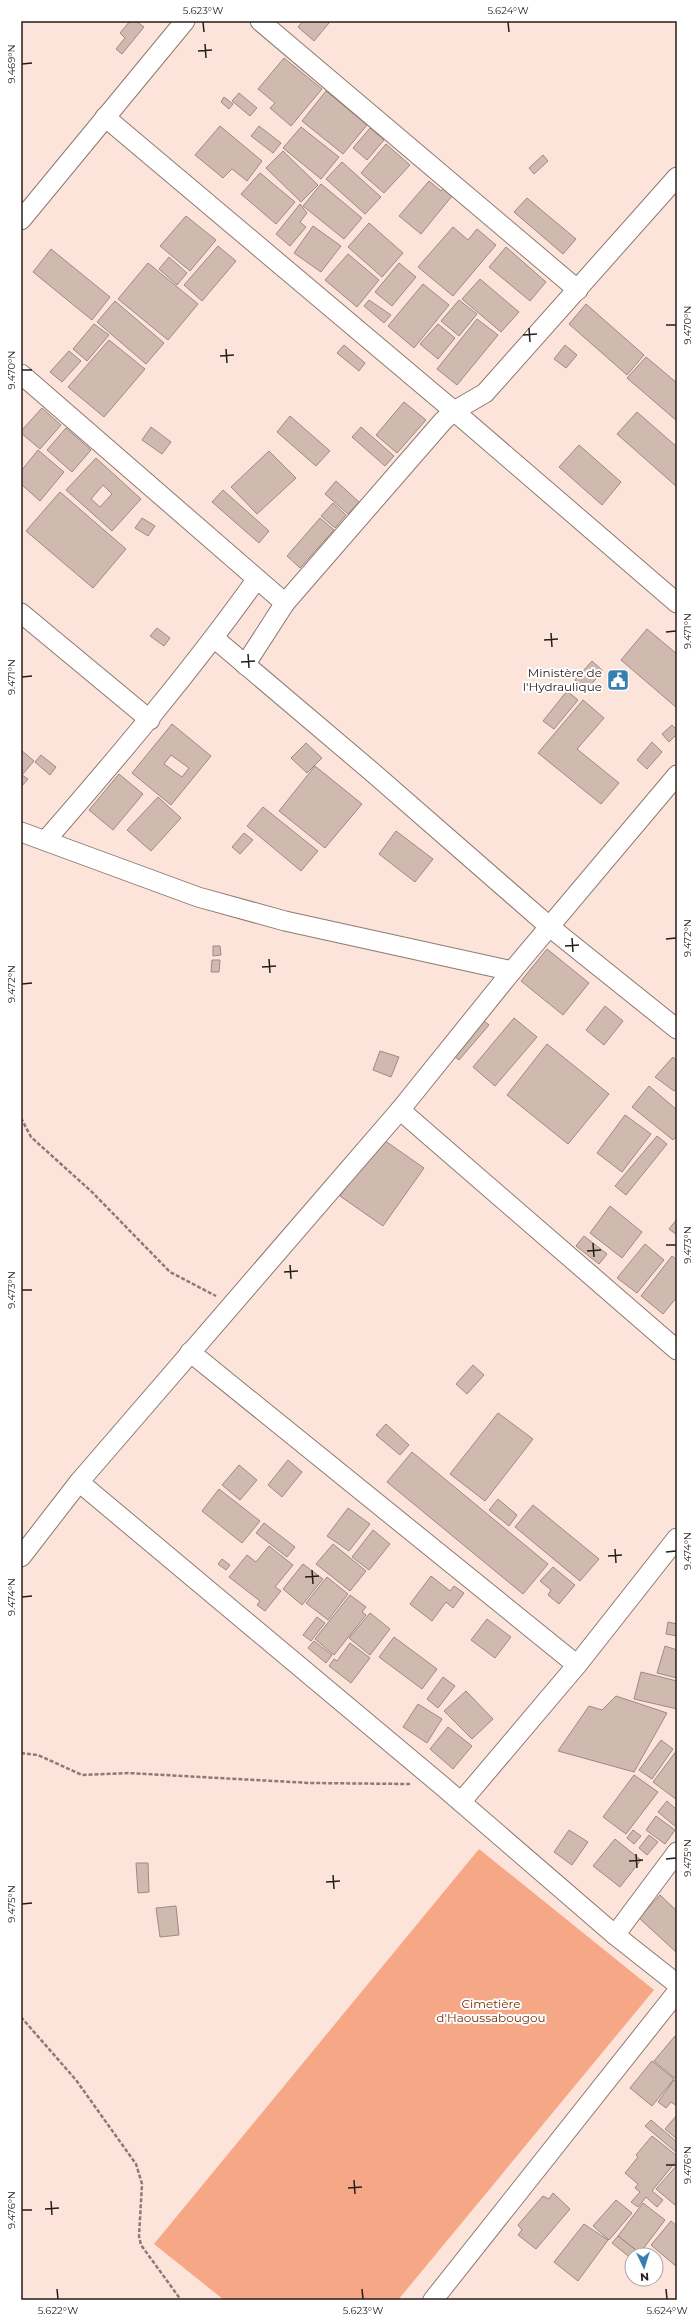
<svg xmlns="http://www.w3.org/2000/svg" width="698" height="2321" font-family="Montserrat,sans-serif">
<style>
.green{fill:#f6a785}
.building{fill:#d0bab0;stroke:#9f8981;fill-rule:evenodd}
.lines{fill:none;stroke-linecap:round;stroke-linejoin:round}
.street-casing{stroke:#8e7970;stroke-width:21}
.path{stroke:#8b7b75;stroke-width:2.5;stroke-dasharray:4 2;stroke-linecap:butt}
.street{stroke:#fff;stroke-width:19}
.ticks{fill:none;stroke:#261d1a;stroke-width:1.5}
.labels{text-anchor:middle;stroke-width:4;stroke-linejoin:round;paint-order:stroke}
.poi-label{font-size:12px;fill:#261d1a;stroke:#fff;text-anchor:end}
.park-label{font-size:12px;fill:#762e05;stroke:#fff}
.neatline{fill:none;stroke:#261d1a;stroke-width:1.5}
.ticks-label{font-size:10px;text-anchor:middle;fill:#261d1a}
</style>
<rect width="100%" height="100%" fill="#fce4db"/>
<polygon class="green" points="479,1849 654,1990 398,2300 224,2300 154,2244"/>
<g class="building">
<polygon points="130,21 136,21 144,27 122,54 116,49 125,38 120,33"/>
<polygon points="303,21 327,21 329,23 314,41 298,27"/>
<polygon points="284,58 322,89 291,126 270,108 275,103 258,89"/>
<polygon points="326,91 367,125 343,154 302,121"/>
<polygon points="239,93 257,108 250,116 232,101"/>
<polygon points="224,97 233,104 229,109 221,102"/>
<polygon points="220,126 262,161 247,181 232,169 223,178 195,155"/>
<polygon points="259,126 281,143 273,153 251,136"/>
<polygon points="301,127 339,157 321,179 283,148"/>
<polygon points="370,128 384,140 367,160 353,148"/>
<polygon points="386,144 410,165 384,193 361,173"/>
<polygon points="283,151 318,185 301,202 266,168"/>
<polygon points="543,155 548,161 534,174 529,168"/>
<polygon points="342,162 381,197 365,214 326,179"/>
<polygon points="260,173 295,202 276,224 241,194"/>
<polygon points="429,181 441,191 443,189 452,196 421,234 399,216"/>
<polygon points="321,184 362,218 344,239 303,206"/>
<polygon points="527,198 576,239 563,254 514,212"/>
<polygon points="300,204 307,213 300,222 306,227 290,246 276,234"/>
<polygon points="186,216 216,240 190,271 160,246"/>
<polygon points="369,223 403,253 382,277 348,247"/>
<polygon points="313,226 341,246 321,272 294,253"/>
<polygon points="453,227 468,240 477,229 496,245 453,296 418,267"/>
<polygon points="218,246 236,261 202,301 184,285"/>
<polygon points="506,247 546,282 530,301 489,267"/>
<polygon points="51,249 110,297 92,320 33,272"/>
<polygon points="348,254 379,280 357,307 325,280"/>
<polygon points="169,257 187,273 177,285 159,269"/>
<polygon points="148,263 198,304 168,340 118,299"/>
<polygon points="399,263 416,277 392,306 375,292"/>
<polygon points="480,279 519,312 501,332 462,299"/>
<polygon points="423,284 449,305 414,348 388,326"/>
<polygon points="369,300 391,315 384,323 364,306"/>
<polygon points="459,300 477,314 459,336 441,321"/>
<polygon points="115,301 164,343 146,364 97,322"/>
<polygon points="586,304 644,355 627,375 569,324"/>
<polygon points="477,319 498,335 457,385 437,369"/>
<polygon points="94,324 109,335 87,361 73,349"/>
<polygon points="438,324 455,338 438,359 420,344"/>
<polygon points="109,340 145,369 104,417 68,387"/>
<polygon points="344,345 365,363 359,371 337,353"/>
<polygon points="565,345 577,355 566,368 554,359"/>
<polygon points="69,351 81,361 62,382 50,372"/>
<polygon points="646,357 677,383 677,421 627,378"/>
<polygon points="404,402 426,420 397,453 376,435"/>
<polygon points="42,408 61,425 40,449 21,433 21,431"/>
<polygon points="637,412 677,447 677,487 617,434"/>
<polygon points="290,416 330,451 316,466 277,432"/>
<polygon points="151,427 171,442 162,454 142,440"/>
<polygon points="361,427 394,456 385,466 352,437"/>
<polygon points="66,428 91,450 72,472 47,450"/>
<polygon points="579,445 621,482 602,505 559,467"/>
<polygon points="38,450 64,472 40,501 21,484 21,471"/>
<polygon points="269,451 296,478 257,514 231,487"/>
<path d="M96,458L141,499L112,531L66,490ZM103,485L112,494L100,507L91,499Z"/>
<polygon points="336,481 359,502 348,514 325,494"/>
<polygon points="223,490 269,531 259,543 212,502"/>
<polygon points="60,492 126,549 93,588 26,531"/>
<polygon points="333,503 346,515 335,528 321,516"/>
<polygon points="142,518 155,526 148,536 135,528"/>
<polygon points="320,518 334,530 300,568 287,556"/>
<polygon points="157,628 170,638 164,646 150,636"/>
<polygon points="647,629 677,654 677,708 621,660"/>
<polygon points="592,661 603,671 586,690 575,680"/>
<polygon points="567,691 578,700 554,729 543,721"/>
<polygon points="583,700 604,718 577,749 619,783 601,804 538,753"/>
<path d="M172,724L211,756L171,805L132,773ZM171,755L189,768L182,777L164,764Z"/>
<polygon points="672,725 677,730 677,734 669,742 662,734"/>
<polygon points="652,742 662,752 647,769 637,760"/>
<polygon points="306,743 322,758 307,773 291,758"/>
<polygon points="21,750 34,761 22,775 28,779 21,787"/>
<polygon points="41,755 56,767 50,775 35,762"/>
<polygon points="315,766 362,804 325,848 279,811"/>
<polygon points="119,774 143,794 113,830 89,810"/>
<polygon points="158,797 181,818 151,851 127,830"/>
<polygon points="263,807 318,851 301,871 247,826"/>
<polygon points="396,831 433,859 415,882 379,854"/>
<polygon points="244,833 253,840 240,854 232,847"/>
<polygon points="213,946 220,946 221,955 213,956"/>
<polygon points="547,949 589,983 563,1015 521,981"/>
<polygon points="212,960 220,960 219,972 211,972"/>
<polygon points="605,1006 623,1021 604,1045 586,1030"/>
<polygon points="478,1016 489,1025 459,1060 448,1051"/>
<polygon points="514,1018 537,1037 495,1086 473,1067"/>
<polygon points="547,1044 609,1094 568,1144 507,1095"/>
<polygon points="380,1051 399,1057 391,1077 373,1070"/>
<polygon points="673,1057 677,1061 677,1088 674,1091 655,1077"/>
<polygon points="649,1086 677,1110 677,1135 673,1140 632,1107"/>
<polygon points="625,1115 651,1134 622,1172 597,1153"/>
<polygon points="657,1136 667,1144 626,1195 615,1186"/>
<polygon points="381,1138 424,1168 383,1226 340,1196"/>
<polygon points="610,1206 642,1232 622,1258 590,1233"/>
<polygon points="677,1219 677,1235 669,1229"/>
<polygon points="584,1236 607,1254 599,1264 576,1246"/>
<polygon points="645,1244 664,1260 637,1293 617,1278"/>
<polygon points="672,1256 677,1260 677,1297 663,1314 641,1296"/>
<polygon points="473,1365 484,1375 467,1394 456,1384"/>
<polygon points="498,1413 533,1439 485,1501 450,1474"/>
<polygon points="386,1424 409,1445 400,1455 376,1435"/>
<polygon points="412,1452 548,1564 523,1594 387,1482"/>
<polygon points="288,1460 302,1472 282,1497 268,1485"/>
<polygon points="239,1465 257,1480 240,1500 222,1485"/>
<polygon points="219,1489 260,1521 242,1543 202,1511"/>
<polygon points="498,1499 517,1515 509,1526 489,1510"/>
<polygon points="533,1505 599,1559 580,1581 515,1527"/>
<polygon points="348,1508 370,1524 349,1551 327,1536"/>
<polygon points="264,1523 295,1547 287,1557 256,1533"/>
<polygon points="373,1530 390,1544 369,1570 352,1557"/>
<polygon points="333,1544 366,1571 350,1591 316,1564"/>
<polygon points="269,1546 293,1565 275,1587 281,1591 265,1611 257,1605 260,1601 229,1577 247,1555 256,1562"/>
<polygon points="222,1559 230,1565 226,1570 218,1564"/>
<polygon points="303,1564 323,1579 302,1605 283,1589"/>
<polygon points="553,1567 575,1585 559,1604 548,1595 551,1590 540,1581"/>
<polygon points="431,1576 450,1591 454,1586 464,1593 453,1608 446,1602 432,1621 410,1604"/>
<polygon points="327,1577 348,1594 328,1620 306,1603"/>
<polygon points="350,1595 366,1607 362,1612 366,1615 334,1655 315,1639"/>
<polygon points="370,1613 390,1629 370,1655 349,1638"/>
<polygon points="317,1617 325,1623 311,1641 303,1635"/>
<polygon points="487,1619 511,1637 495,1658 471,1640"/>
<polygon points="668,1622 677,1624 677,1636 666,1634"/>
<polygon points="394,1637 437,1669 422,1689 379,1657"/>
<polygon points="314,1641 332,1655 326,1663 308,1648"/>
<polygon points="350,1643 370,1658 351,1683 329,1666 334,1659 337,1661"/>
<polygon points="665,1646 677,1650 677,1678 657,1673"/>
<polygon points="641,1672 677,1681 677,1709 634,1699"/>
<polygon points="443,1677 455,1686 438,1708 427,1699"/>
<polygon points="466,1691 493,1719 472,1739 444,1711"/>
<polygon points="616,1696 667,1713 634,1772 558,1751 589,1706 602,1710"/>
<polygon points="418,1704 442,1719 427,1743 403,1727"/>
<polygon points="448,1727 472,1746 453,1769 430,1749"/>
<polygon points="661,1740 673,1749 652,1779 639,1770"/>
<polygon points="677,1750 677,1800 653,1782"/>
<polygon points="634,1775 658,1792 626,1834 603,1817"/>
<polygon points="667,1801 677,1810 676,1827 658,1812"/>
<polygon points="656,1816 675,1830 665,1844 646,1830"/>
<polygon points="569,1830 588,1842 572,1865 554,1852"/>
<polygon points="633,1830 641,1836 634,1844 627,1838"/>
<polygon points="649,1835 658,1842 647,1855 639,1848"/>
<polygon points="615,1839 641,1860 620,1887 593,1866"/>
<polygon points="136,1863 148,1863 149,1892 138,1893"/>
<polygon points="660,1895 677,1911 676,1952 639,1918"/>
<polygon points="176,1906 179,1935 160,1937 156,1908"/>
<polygon points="675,2036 677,2038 677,2080 654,2061"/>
<polygon points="652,2061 674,2079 652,2106 630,2088"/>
<polygon points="674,2080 677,2082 677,2106 671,2102 666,2108 658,2102"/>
<polygon points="677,2115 677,2139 665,2129"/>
<polygon points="651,2120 677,2142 677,2153 645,2126"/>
<polygon points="652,2136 677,2156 677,2160 652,2191 663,2200 657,2207 646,2197 638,2207 631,2202 640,2192 635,2188 638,2184 625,2173 638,2157 636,2155"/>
<polygon points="677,2165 677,2202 675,2205 656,2189"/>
<polygon points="553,2193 570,2209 536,2249 518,2235 522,2230 518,2225 543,2196 549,2199"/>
<polygon points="616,2200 632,2213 609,2240 593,2226"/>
<polygon points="643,2203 665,2220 640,2253 618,2236"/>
<polygon points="671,2221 677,2226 677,2267 651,2245"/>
<polygon points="584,2224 608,2240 578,2281 554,2262"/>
<polygon points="618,2236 642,2255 632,2255 632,2259 612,2243"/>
</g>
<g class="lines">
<g class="street-casing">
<g id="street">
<polyline points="260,21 578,290"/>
<polyline points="105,117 454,411 677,603"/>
<polyline points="21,220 185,21"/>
<polyline points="21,374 285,603"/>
<polyline points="21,613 150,720"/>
<polyline points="214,638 371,771 551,928 677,1029"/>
<polyline points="245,665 285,603 443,421 454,411 485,393 677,177"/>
<polyline points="21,832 198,897 285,921 512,971"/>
<path d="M46,840C119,756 191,671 256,580"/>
<polyline points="400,1110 677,1350"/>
<polyline points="190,1352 577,1665"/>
<polyline points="79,1482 440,1784 615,1935 677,1984"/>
<polyline points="21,1557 79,1482 400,1110 512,971 677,775"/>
<polyline points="461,1802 577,1665 677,1538"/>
<polyline points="615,1935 677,1852"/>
<polyline points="433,2300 677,1992"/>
</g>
</g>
<g class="path">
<polyline points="21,1118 31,1137 92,1192 170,1272 216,1296"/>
<polyline points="21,1753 38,1755 82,1775 128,1773 310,1783 410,1784"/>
<polyline points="21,2017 76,2080 136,2164 142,2184 139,2236 141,2245 181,2300"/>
</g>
<use href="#street" class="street"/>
</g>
<path class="ticks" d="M203,22L204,32M508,22L509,32M205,44L206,58M198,51L212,50M22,64L32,63M666,325H676M529,328L530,342M523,335L537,334M226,349L227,363M220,356L234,355M22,370H32M666,632L676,631M551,633L552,647M544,640L558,639M248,654L249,668M241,662L255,661M22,677L32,676M572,938L573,952M666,939L676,938M565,946L579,945M269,959L270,973M262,967L276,966M22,984L32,983M593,1243L594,1257M666,1245H676M587,1251L601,1250M290,1265L291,1279M284,1272L298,1271M22,1290H32M615,1549L616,1563M666,1552L676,1551M608,1556L622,1555M312,1570L313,1584M305,1577L319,1576M22,1597L32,1596M636,1854L637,1868M666,1859L676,1858M629,1861L643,1860M333,1875L334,1889M326,1882L340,1881M22,1904L32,1903M666,2165H676M354,2180L355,2194M348,2188L362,2187M51,2201L52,2215M45,2209L59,2208M22,2210H32M57,2289L58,2299M362,2289L363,2299M666,2289L667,2299"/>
<defs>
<g id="civic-square" transform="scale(1.15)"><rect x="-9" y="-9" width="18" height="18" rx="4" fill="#377eb3" stroke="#fff"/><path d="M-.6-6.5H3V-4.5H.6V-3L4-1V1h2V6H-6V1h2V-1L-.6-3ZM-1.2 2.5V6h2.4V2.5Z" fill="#fff"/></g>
</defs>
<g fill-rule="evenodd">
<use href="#civic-square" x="618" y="680"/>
</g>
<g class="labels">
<g class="poi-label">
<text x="602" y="677">Ministère de<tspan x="602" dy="14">l'Hydraulique</tspan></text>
</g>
<g class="park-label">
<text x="491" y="2008">Cimetière<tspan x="491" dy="14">d'Haoussabougou</tspan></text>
</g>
</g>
<rect width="698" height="2321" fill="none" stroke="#ffffff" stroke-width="44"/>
<g transform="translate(644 2267) rotate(176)"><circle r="19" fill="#ffffff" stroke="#a8a5a3"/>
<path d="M0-3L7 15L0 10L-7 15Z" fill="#377eb3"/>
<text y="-6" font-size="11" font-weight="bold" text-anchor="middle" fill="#261d1a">N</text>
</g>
<rect x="22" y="22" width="654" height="2277" class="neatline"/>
<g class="ticks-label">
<text x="203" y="14">5.623°W</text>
<text x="508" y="14">5.624°W</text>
<text transform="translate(11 64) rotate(-90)" y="4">9.469°N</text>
<text transform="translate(687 325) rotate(-90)" y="4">9.470°N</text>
<text transform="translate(11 370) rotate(-90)" y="4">9.470°N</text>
<text transform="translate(687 631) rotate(-90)" y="4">9.471°N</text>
<text transform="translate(11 677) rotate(-90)" y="4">9.471°N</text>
<text transform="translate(687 938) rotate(-90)" y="4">9.472°N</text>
<text transform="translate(11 984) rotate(-90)" y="4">9.472°N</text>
<text transform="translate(687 1245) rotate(-90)" y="4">9.473°N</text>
<text transform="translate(11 1290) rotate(-90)" y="4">9.473°N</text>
<text transform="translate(687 1551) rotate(-90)" y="4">9.474°N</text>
<text transform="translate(11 1597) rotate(-90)" y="4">9.474°N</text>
<text transform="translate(687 1858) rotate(-90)" y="4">9.475°N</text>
<text transform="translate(11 1904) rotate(-90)" y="4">9.475°N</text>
<text transform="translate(687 2165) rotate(-90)" y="4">9.476°N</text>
<text transform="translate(11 2210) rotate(-90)" y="4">9.476°N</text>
<text x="58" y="2314">5.622°W</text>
<text x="363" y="2314">5.623°W</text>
<text x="667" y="2314">5.624°W</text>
</g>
</svg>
